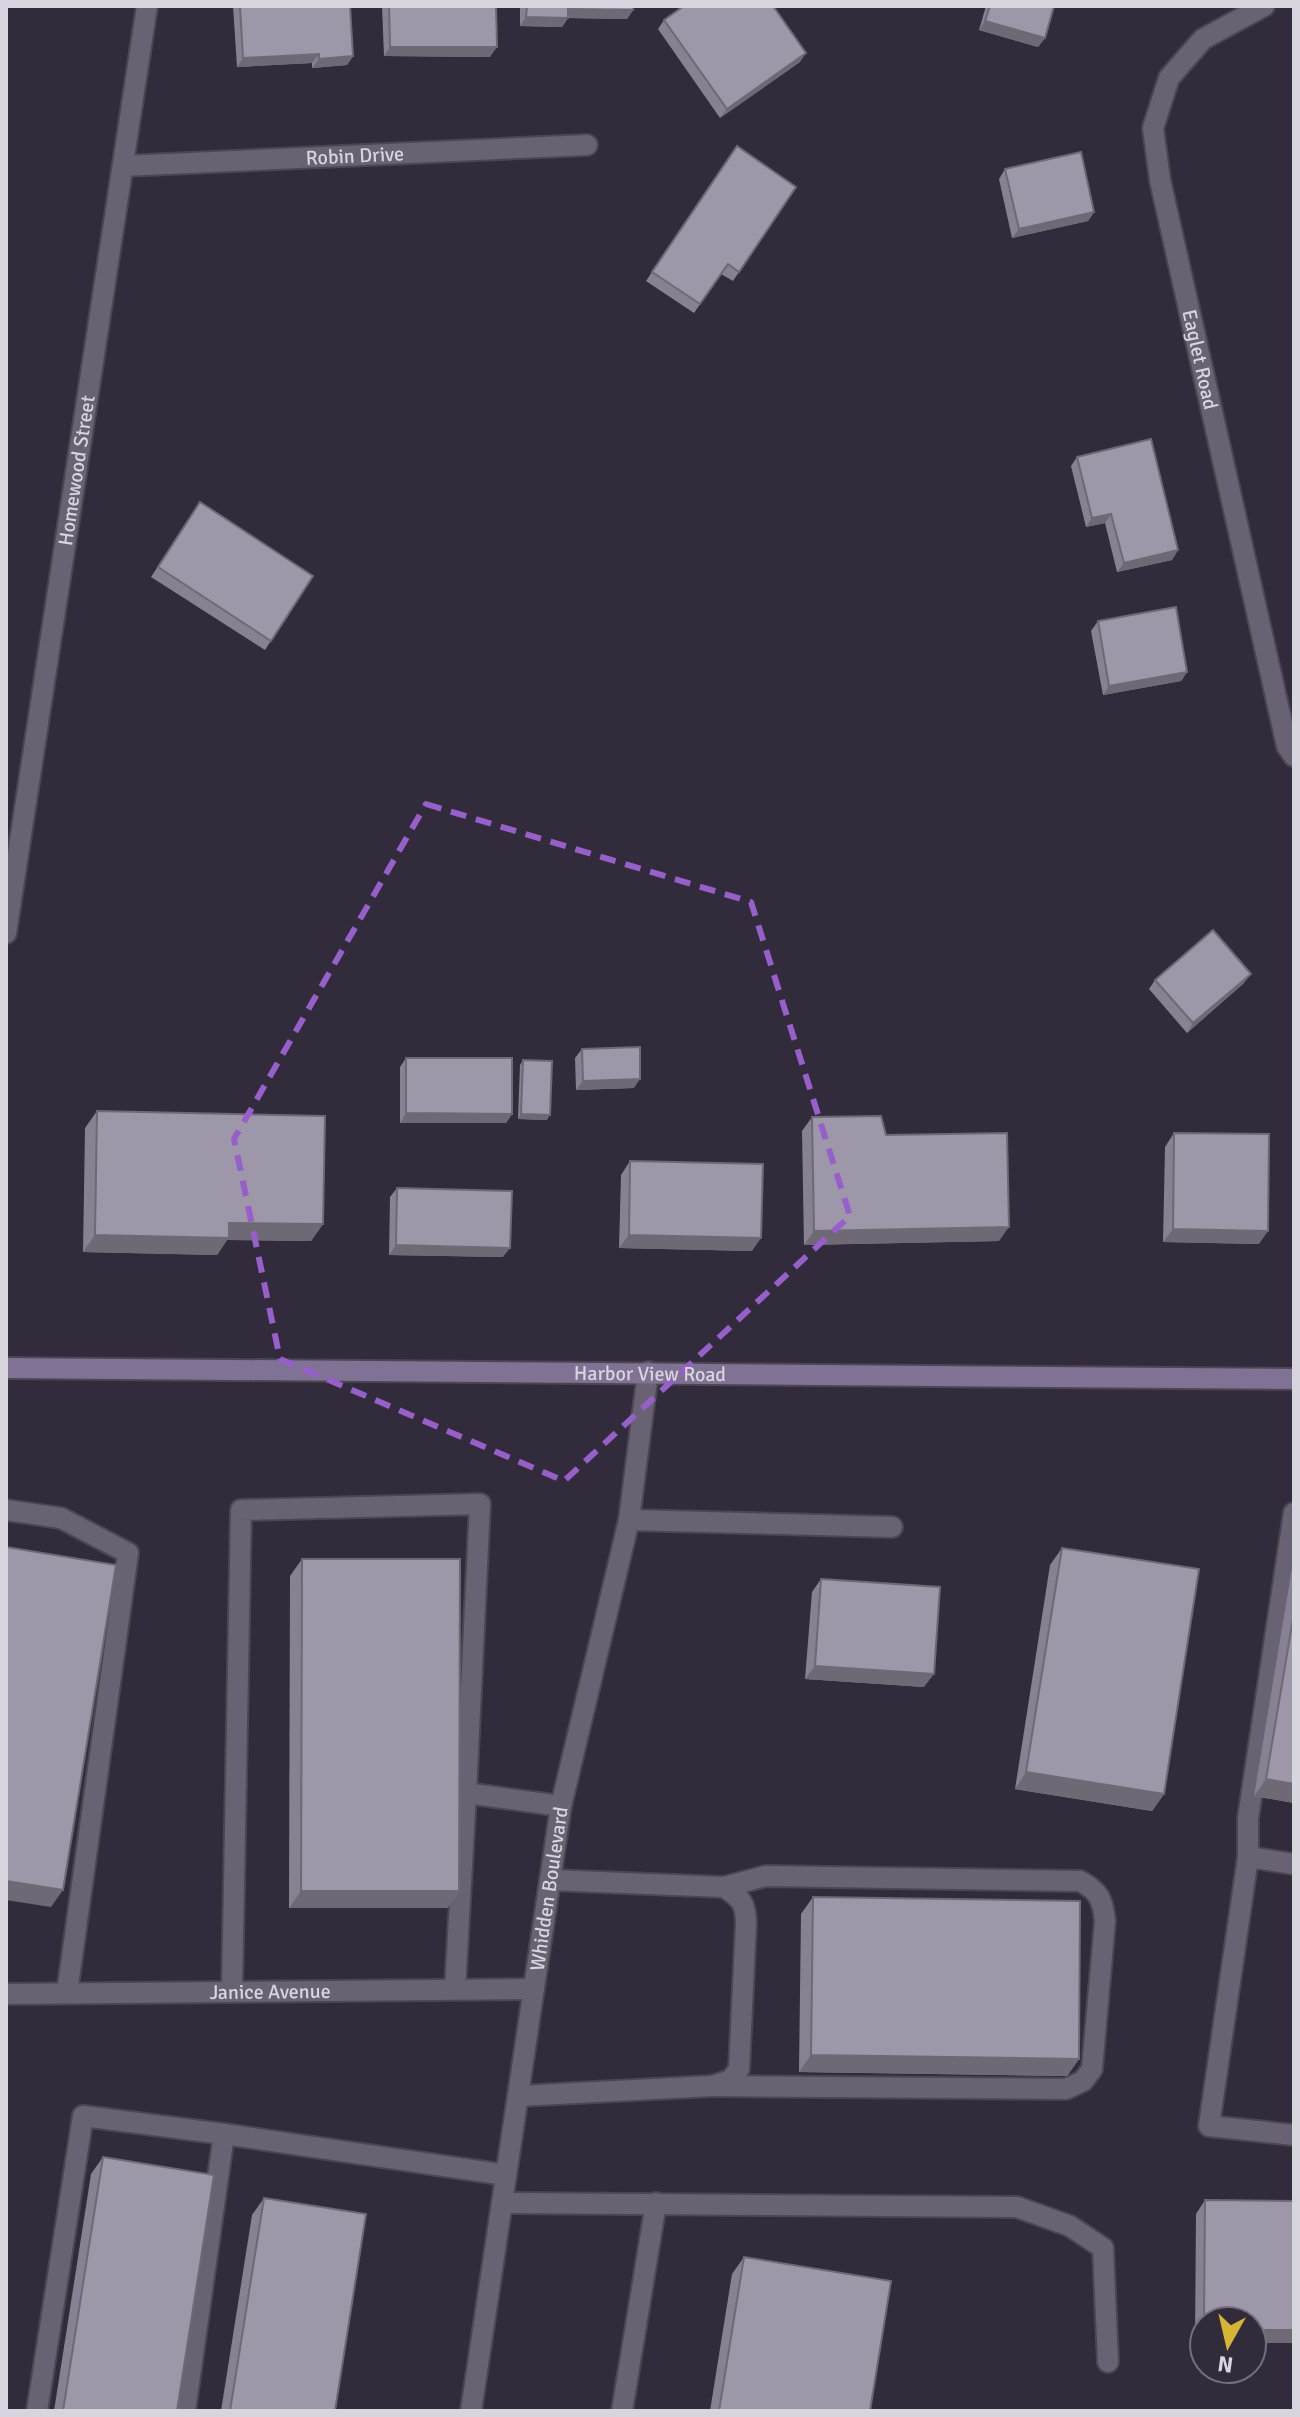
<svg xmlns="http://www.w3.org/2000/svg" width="1300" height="2417" font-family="Signika,sans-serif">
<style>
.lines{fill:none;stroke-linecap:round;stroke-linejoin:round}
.service-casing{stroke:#4c4652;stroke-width:24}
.minor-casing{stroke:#4c4652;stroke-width:24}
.secondary-casing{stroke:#4c4652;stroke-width:24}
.service{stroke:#696273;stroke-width:20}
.minor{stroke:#696273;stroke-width:20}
.secondary{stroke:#807294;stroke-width:20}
.wall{fill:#888191}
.shaded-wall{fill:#6f6976}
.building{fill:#9e96a9;stroke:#6f6976;stroke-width:2}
.marked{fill:none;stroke:#975fc9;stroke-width:6;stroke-dasharray:16 10;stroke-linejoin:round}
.labels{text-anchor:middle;stroke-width:8;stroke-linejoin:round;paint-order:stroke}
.street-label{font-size:20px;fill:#d9d5df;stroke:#322b3b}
</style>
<rect width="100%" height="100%" fill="#322b3b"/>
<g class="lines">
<g class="service-casing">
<g id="service">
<polyline points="6,1510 61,1518 128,1553 67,1993"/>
<polyline points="1294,1513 1248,1818 1248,1857 1209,2126 1294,2135"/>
<polyline points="629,1520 892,1527"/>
<polyline points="1248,1857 1294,1864"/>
<polyline points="455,1989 466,1793"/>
<polyline points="232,1991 241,1510 480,1504 466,1793 561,1806"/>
<path d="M712,2086L1066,2089L1083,2081L1092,2069L1105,1921C1103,1900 1099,1891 1080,1881L766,1876L724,1887"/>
<path d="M518,2096L712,2086L731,2080L739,2069L746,1924C746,1903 741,1898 724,1887L550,1880"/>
<polyline points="502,2203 1017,2207 1070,2226 1103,2248 1108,2362"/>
<polyline points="37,2411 83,2116 224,2134"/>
<polyline points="185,2411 224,2134 506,2175"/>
<polyline points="622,2411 656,2203"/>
</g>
</g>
<g class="minor-casing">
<g id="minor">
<path id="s1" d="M1264,6L1203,39L1169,78L1153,128L1160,180L1287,746L1294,756"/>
<path id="s2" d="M123,166L587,145"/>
<path id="s3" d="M6,933L147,6"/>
<path id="s4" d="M6,1994L534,1989"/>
<path id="s5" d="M471,2411L561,1806L629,1520L648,1372"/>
</g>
</g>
<g class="secondary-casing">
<g id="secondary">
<path id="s6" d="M6,1368L1294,1379"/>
</g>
</g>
<use href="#service" class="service"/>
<use href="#minor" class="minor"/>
<use href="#secondary" class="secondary"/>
</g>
<g class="wall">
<polygon points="233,6 350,6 353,56 347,65 312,68 312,63 237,67"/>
<polygon points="382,6 496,6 490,57 384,56"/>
<polygon points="520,6 633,6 633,10 627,19 568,18 562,27 520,26"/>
<polygon points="986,6 1054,6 1045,38 1038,47 979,30"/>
<polygon points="664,20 800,62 720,118 658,29"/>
<polygon points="737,146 796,187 733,281 721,274 694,313 646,281"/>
<polygon points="1005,169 1094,212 1088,221 1012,238 999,179"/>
<polygon points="1077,457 1178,550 1172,560 1117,572 1105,523 1086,527 1071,466"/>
<polygon points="200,502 313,576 265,650 151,577"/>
<polygon points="1098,621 1187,672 1181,681 1103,695 1091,631"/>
<polygon points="1155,980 1244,983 1187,1033 1149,989"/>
<polygon points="582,1049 634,1088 576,1090 575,1058"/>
<polygon points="406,1058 512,1114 506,1123 400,1123 400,1067"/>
<polygon points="523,1060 547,1120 518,1119 520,1065"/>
<polygon points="97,1111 323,1224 311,1241 227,1240 217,1255 83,1252 85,1128"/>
<polygon points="812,1117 886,1135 999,1241 804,1245 802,1131"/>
<polygon points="1174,1133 1259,1244 1163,1242 1165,1147"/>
<polygon points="630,1161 752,1251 619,1248 621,1175"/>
<polygon points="397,1188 503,1257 389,1255 390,1197"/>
<polygon points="1062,1548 1164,1794 1152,1811 1015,1789 1050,1565"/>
<polygon points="302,1559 459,1891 447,1908 289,1908 290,1576"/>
<polygon points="1294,1566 1294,1803 1254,1796 1292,1568"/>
<polygon points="821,1579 924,1687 805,1679 812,1592"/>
<polygon points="813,1897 1079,2059 1067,2076 799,2072 801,1914"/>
<polygon points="103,2157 177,2411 54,2411 91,2174"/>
<polygon points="264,2198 335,2411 221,2411 252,2215"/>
<polygon points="1205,2200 1294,2343 1252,2343 1252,2321 1204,2343 1195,2343 1196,2214"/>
<polygon points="744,2257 870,2411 710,2411 732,2274"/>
</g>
<g class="shaded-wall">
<polygon points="568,9 633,10 627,19 568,18 562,27 520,26 526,17"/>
<polygon points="985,21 1045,38 1038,47 979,30"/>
<polygon points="390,47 497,47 490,57 384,56"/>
<polygon points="806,53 800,62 720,118 727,109"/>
<polygon points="319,54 312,63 237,67 243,58"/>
<polygon points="353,56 347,65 312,68 319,59"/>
<polygon points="1094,212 1088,221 1012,238 1019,229"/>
<polygon points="1111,514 1105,523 1086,527 1092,518"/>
<polygon points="1178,550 1172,560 1117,572 1124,563"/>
<polygon points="1187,672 1181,681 1103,695 1109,686"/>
<polygon points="1251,974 1244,983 1187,1033 1193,1023"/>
<polygon points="640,1079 634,1088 576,1090 583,1081"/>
<polygon points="406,1113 512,1114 506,1123 400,1123"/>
<polygon points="521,1114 550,1115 547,1120 518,1119"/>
<polygon points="229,1223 323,1224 311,1241 227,1240 217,1255 83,1252 95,1235"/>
<polygon points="1009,1227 999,1241 804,1245 814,1231"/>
<polygon points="1173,1229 1268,1231 1259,1244 1163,1242"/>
<polygon points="629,1235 761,1238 752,1251 619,1248"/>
<polygon points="396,1245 510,1248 503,1257 389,1255"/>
<polygon points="815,1666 934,1674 924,1687 805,1679"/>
<polygon points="1026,1772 1164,1794 1152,1811 1015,1789"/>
<polygon points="1266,1779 1294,1784 1294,1803 1254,1796"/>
<polygon points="6,1881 63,1890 51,1907 6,1900"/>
<polygon points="301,1891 459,1891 447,1908 289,1908"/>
<polygon points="811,2055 1079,2059 1067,2076 799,2072"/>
<polygon points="1204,2330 1204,2343 1195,2343"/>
<rect x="1252" y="2330" width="42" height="13"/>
</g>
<g class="building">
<polygon points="240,6 350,6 353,56 319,59 319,54 243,58"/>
<polygon points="389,6 496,6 497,47 390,47"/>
<polygon points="527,6 633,6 633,10 568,9 568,18 526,17"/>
<polygon points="684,6 773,6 806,53 727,109 664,20"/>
<polygon points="990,6 1054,6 1045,38 985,21"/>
<polygon points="737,146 796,187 739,272 728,264 700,304 652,272"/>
<polygon points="1081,152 1094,212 1019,229 1005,169"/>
<polygon points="1151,439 1178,550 1124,563 1111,514 1092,518 1077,457"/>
<polygon points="200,502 313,576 271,641 158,567"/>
<polygon points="1176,607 1187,672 1109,686 1098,621"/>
<polygon points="1213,930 1251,974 1193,1023 1155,980"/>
<polygon points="640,1047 640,1079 583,1081 582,1049"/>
<polygon points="406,1058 512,1058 512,1114 406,1113"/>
<polygon points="523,1060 552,1061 550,1115 521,1114"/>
<polygon points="97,1111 325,1116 323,1224 229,1223 229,1238 95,1235"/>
<polygon points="881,1116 886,1135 1007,1133 1009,1227 814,1231 812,1117"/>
<polygon points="1174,1133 1269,1134 1268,1231 1173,1229"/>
<polygon points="630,1161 763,1164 761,1238 629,1235"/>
<polygon points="397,1188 512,1191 510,1248 396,1245"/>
<polygon points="6,1547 116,1565 63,1890 6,1881"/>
<polygon points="1062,1548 1199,1569 1164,1794 1026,1772"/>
<polygon points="302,1559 460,1559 459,1891 301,1891"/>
<polygon points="821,1579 940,1587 934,1674 815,1666"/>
<polygon points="1294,1613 1294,1784 1266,1779"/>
<polygon points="813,1897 1080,1901 1079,2059 811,2055"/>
<polygon points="103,2157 214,2175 177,2411 63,2411"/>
<polygon points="264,2198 366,2214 335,2411 230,2411"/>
<polygon points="1205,2200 1294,2201 1294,2330 1252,2330 1252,2321 1204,2321"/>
<polygon points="744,2257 891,2281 870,2411 719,2411"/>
</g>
<path class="marked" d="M426,804L751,902L850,1216L564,1481L280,1359L234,1139Z"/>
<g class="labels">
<g class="street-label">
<text dy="7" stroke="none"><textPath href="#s2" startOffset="232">Robin Drive</textPath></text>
<text dy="7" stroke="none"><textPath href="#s1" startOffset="410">Eaglet Road</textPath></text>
<text dy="7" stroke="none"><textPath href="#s3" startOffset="468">Homewood Street</textPath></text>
<text dy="7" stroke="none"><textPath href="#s6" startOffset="644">Harbor View Road</textPath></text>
<text dy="7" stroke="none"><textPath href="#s5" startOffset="528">Whidden Boulevard</textPath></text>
<text dy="7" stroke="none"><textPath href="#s4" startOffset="264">Janice Avenue</textPath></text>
</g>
</g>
<rect width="1300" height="2417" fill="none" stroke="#d9d5df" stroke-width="16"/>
<g transform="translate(1228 2345) rotate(188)"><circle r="38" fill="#322b3b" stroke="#756f7d" stroke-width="2"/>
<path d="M0-6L14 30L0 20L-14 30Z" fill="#d6b534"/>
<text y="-12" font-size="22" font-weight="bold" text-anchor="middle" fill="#d9d5df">N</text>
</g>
</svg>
